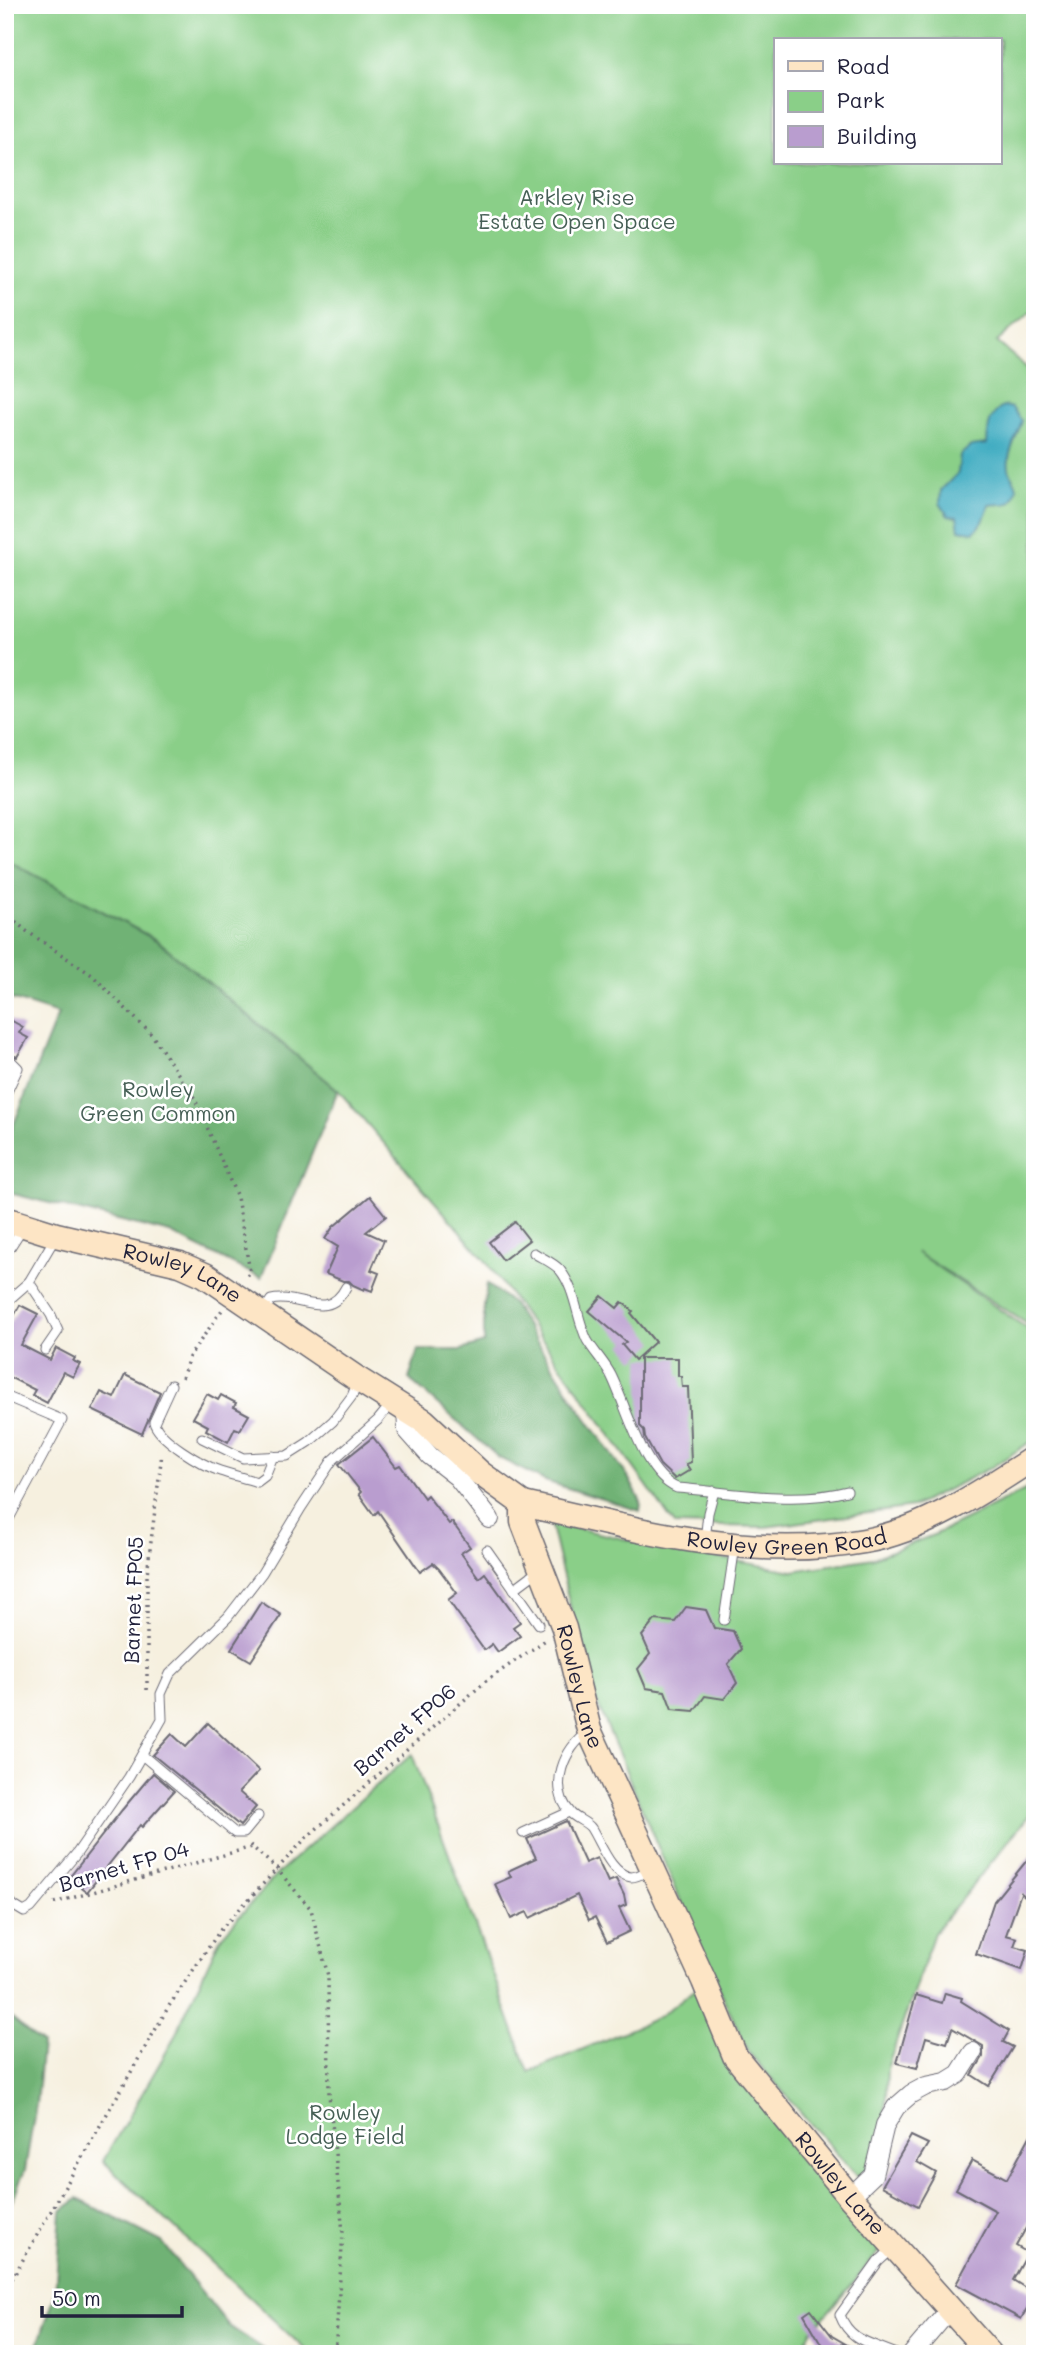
<svg xmlns="http://www.w3.org/2000/svg" width="1040" height="2359" font-family="Mali,sans-serif">
<style>
.green{fill:#8acf88;stroke:#567862;stroke-width:2;fill-rule:evenodd}
.forest{fill:#6fb274;stroke:#486a58;stroke-width:2}
.water{fill:#43adc2;stroke:#32687e;stroke-width:2}
.building{fill:#b99dcf}
.lines{fill:none;stroke-linecap:round;stroke-linejoin:round}
.lane-casing{stroke:#6c6a74;stroke-width:11}
.street-casing{stroke:#6c6a74;stroke-width:20}
.secondary-casing{stroke:#6c6a74;stroke-width:27}
.path{stroke:#6c6a74;stroke-width:3.5;stroke-dasharray:2 5;stroke-linecap:butt}
.lane{stroke:#fff;stroke-width:9}
.street{stroke:#fff;stroke-width:18}
.secondary{stroke:#fde5c5;stroke-width:24}
.labels{text-anchor:middle;stroke-width:5;stroke-linejoin:round;paint-order:stroke}
.park-label{font-size:21px;fill:#465f56;stroke:#fff}
.street-label{font-size:21px;fill:#22223b;stroke:#fff}
</style>
<rect width="100%" height="100%" fill="#fff"/>
<filter id="ink" filterUnits="userSpaceOnUse"><feTurbulence type="fractalNoise" baseFrequency=".0143" numOctaves="2"/><feDisplacementMap in="SourceGraphic" scale="14" xChannelSelector="R" yChannelSelector="G"/><feConvolveMatrix kernelMatrix="1 2 1 2 8 2 1 2 1" color-interpolation-filters="sRGB"/></filter>
<filter id="wash" filterUnits="userSpaceOnUse"><feTurbulence type="fractalNoise" baseFrequency=".00686" numOctaves="4" result="noise"/><feDisplacementMap in="SourceGraphic" scale="28" xChannelSelector="R" yChannelSelector="G"/><feGaussianBlur stdDeviation="1.57" result="paint"/><feColorMatrix in="noise" values="0 0 0 0 0 0 0 0 0 0 0 0 0 0 0 0 0 1.4 0 .05"/><feComposite in="paint" operator="in"/></filter>
<g filter="url(#wash)">
<rect width="100%" height="100%" fill="#f6f0df"/>
<g class="green">
<path d="M5,5H1035V308L997,342L1035,375V1329L916,1252L1035,1334V1439L992,1467L913,1507L765,1527L675,1525L485,1260L338,1090L157,940L5,860ZM776,40H1000V163H776Z"/>
<polygon points="1027,1489 1035,1498 1035,1808 934,1933 887,2069 885,2125 868,2171 857,2177 750,2054 712,1975 588,1681 550,1522 668,1549 793,1571 873,1558 936,1534"/>
<polygon points="412,1754 529,2072 659,2017 696,1988 734,2069 881,2250 811,2332 798,2354 310,2354 103,2161 172,2042 220,1938 278,1873"/>
</g>
<g class="forest">
<polygon points="5,859 158,941 338,1090 261,1278 170,1233 5,1192 5,1146 58,1014 5,997"/>
<polygon points="487,1284 512,1303 578,1406 628,1477 641,1502 640,1511 545,1481 499,1458 409,1379 418,1350 461,1350 484,1343 484,1305"/>
<polygon points="5,2013 42,2044 36,2104 25,2170 5,2217"/>
<polygon points="78,2199 162,2242 229,2326 271,2354 35,2354 55,2294 61,2211"/>
</g>
<path class="water" d="M1004,406L1012,408L1022,421C1018,436 1004,457 1010,472C1012,478 1016,481 1017,488C1012,508 1007,503 989,505L983,522L974,532L959,530L957,517L948,516L940,503L941,490L958,473L960,455L971,446L987,444C988,428 988,415 1004,406Z"/>
<g id="blocks">
<g class="building">
<polygon points="5,1017 23,1027 19,1033 28,1038 17,1057 5,1052"/>
<polygon points="370,1196 386,1216 366,1232 384,1240 371,1270 379,1273 372,1291 365,1288 364,1290 353,1285 349,1281 343,1281 326,1274 338,1247 325,1239 333,1227"/>
<polygon points="515,1222 529,1240 503,1260 489,1242"/>
<polygon points="602,1296 617,1308 622,1302 633,1311 631,1313 655,1342 635,1360 622,1345 626,1342 589,1311"/>
<polygon points="20,1305 38,1314 21,1345 50,1360 56,1348 75,1358 73,1361 80,1364 73,1377 63,1372 47,1403 32,1395 35,1390 5,1375 5,1332"/>
<polygon points="640,1358 678,1358 678,1376 681,1376 682,1387 688,1387 691,1462 686,1464 690,1470 675,1479 660,1465 645,1438 644,1430 640,1426"/>
<polygon points="125,1375 160,1392 142,1434 92,1410 101,1392 114,1398"/>
<polygon points="207,1394 218,1400 221,1395 236,1403 234,1407 249,1415 240,1430 235,1428 228,1442 206,1430 208,1426 193,1418"/>
<polygon points="373,1437 396,1467 400,1465 424,1498 427,1495 449,1524 452,1522 470,1547 461,1553 479,1578 485,1573 520,1622 513,1627 520,1636 498,1652 492,1644 484,1650 448,1600 457,1593 439,1569 433,1563 420,1572 378,1511 374,1515 359,1494 361,1492 339,1464"/>
<polygon points="261,1602 281,1615 251,1661 231,1649"/>
<polygon points="686,1607 706,1610 714,1628 733,1631 741,1649 728,1664 737,1683 724,1699 705,1696 694,1711 672,1709 665,1691 646,1688 638,1669 650,1654 642,1636 655,1620 675,1622"/>
<polygon points="208,1723 259,1771 239,1792 256,1807 240,1826 153,1755 172,1734 186,1747"/>
<polygon points="153,1773 174,1791 142,1827 140,1825 87,1892 69,1878 122,1810"/>
<polygon points="566,1821 585,1863 597,1858 608,1882 616,1879 624,1895 626,1905 619,1908 630,1931 607,1942 595,1917 589,1920 577,1895 530,1918 527,1912 511,1919 495,1884 511,1877 508,1871 536,1858 527,1839"/>
<polygon points="1032,1854 1030,1865 1035,1869 1035,1904 1021,1893 1006,1935 1017,1938 1014,1946 1028,1950 1022,1970 976,1954 994,1901"/>
<polygon points="945,1993 962,1998 961,2001 1009,2031 1003,2042 1013,2047 989,2086 972,2075 983,2057 983,2046 952,2028 947,2043 926,2037 917,2068 897,2063 916,1995 942,2003"/>
<polygon points="1035,2127 1035,2212 1016,2246 1028,2253 1013,2280 1035,2294 1021,2319 956,2284 996,2211 956,2189 972,2160 1007,2179"/>
<polygon points="911,2136 928,2144 917,2162 936,2173 918,2206 882,2186"/>
<polygon points="811,2309 832,2336 863,2354 827,2354 804,2314"/>
</g>
</g>
</g>
<g filter="url(#ink)">
<use href="#blocks" fill-opacity="0" stroke="#6c6a74" stroke-width="2"/>
<g class="lines">
<g class="lane-casing">
<g id="lane">
<polyline points="5,1059 11,1061 18,1068 5,1096"/>
<path d="M534,1253C542,1258 554,1263 560,1270C576,1290 576,1317 587,1340C594,1352 605,1363 611,1375C627,1407 643,1474 677,1488C731,1492 795,1505 847,1491"/>
<polyline points="5,1255 23,1227"/>
<polyline points="5,1303 29,1282"/>
<path d="M263,1312L271,1300C298,1293 328,1323 346,1287"/>
<polyline points="45,1350 58,1331 51,1315 29,1282 55,1238"/>
<path d="M171,1385L154,1422C158,1439 202,1465 220,1471C232,1475 245,1478 257,1482L265,1476L273,1456"/>
<polyline points="5,1396 62,1420 5,1526"/>
<polyline points="202,1438 243,1458 287,1456 309,1442 333,1421 352,1396 358,1382"/>
<polyline points="705,1541 708,1513 714,1491"/>
<polyline points="487,1550 539,1624"/>
<polyline points="514,1589 538,1571"/>
<polyline points="724,1620 735,1546"/>
<path d="M588,1732C564,1748 548,1787 570,1812C575,1819 586,1821 591,1828C600,1842 611,1875 631,1877C638,1877 645,1872 651,1869"/>
<polyline points="142,1755 235,1833 244,1833 258,1816"/>
<polyline points="523,1833 569,1812"/>
<polyline points="5,1896 14,1906 24,1912 31,1908 77,1853 129,1777 162,1719 161,1694 170,1674 228,1617 262,1573 301,1508 332,1461 378,1420 392,1403"/>
<path d="M892,2249L878,2262L840,2315C850,2342 872,2343 896,2354"/>
</g>
</g>
<g class="street-casing">
<g id="street">
<polyline points="406,1407 407,1430 430,1456 457,1477 490,1519"/>
<polyline points="850,2197 873,2175 885,2125 896,2107 911,2094 926,2086 946,2082 959,2074 973,2052"/>
<polyline points="912,2354 951,2308"/>
</g>
</g>
<g class="secondary-casing">
<g id="secondary">
<path id="s1" d="M5,1219L56,1235L180,1264L205,1275L359,1380L424,1421L480,1473L523,1504V1522L564,1628L589,1730L704,1981L735,2056L850,2197L990,2354"/>
<path id="s2" d="M523,1504C635,1529 749,1562 864,1541C923,1531 985,1490 1035,1457"/>
</g>
</g>
<g class="path">
<polyline points="5,912 25,930 92,975 152,1035 195,1099 237,1197 250,1272 245,1279"/>
<polyline points="182,1378 189,1357 222,1310"/>
<polyline points="147,1690 147,1574 162,1453"/>
<polyline points="250,1845 276,1868 311,1909 328,1976 329,2094 343,2232 335,2354"/>
<polyline points="54,1903 252,1847"/>
<polyline points="5,2291 169,2006 221,1929 306,1838 486,1681 547,1639"/>
</g>
<use href="#lane" class="lane"/>
<use href="#street" class="street"/>
<use href="#secondary" class="secondary"/>
</g>
</g>
<g class="labels">
<g class="park-label">
<text x="577" y="205">Arkley Rise<tspan x="577" dy="24">Estate Open Space</tspan></text>
<text x="158" y="1097">Rowley<tspan x="158" dy="24">Green Common</tspan></text>
<text x="345" y="2120">Rowley<tspan x="345" dy="24">Lodge Field</tspan></text>
</g>
<g class="street-label">
<text dy="7" stroke="none"><textPath href="#s1" startOffset="186">Rowley Lane</textPath></text>
<text dy="7" stroke="none"><textPath href="#s2" startOffset="268">Rowley Green Road</textPath></text>
<text transform="translate(134 1600) rotate(-88)" y="7">Barnet FP05</text>
<text dy="7" stroke="none"><textPath href="#s1" startOffset="793">Rowley Lane</textPath></text>
<text transform="translate(405 1730) rotate(-41)" y="7">Barnet FP06</text>
<text transform="translate(124 1867) rotate(-16)" y="7">Barnet FP 04</text>
<text dy="7" stroke="none"><textPath href="#s1" startOffset="1360">Rowley Lane</textPath></text>
</g>
</g>
<rect width="1040" height="2359" fill="none" stroke="#fff" stroke-width="28"/>
<rect x="774" y="38" width="228" height="126" fill="#ffffff" stroke="#a7a7b1" stroke-width="2"/>
<rect x="788" y="61" width="35" height="10" fill="#fde5c5" stroke="#a7a7b1" stroke-width="2"/>
<text x="837" y="74" font-size="21" fill="#22223b">Road</text>
<rect x="788" y="91" width="35" height="21" fill="#8acf88" stroke="#a7a7b1" stroke-width="2"/>
<text x="837" y="108" font-size="21" fill="#22223b">Park</text>
<rect x="788" y="126" width="35" height="21" fill="#b99dcf" stroke="#a7a7b1" stroke-width="2"/>
<text x="837" y="144" font-size="21" fill="#22223b">Building</text>
<path d="M42 2306v10h140v-10" fill="none" stroke="#22223b" stroke-width="3.5"/>
<text x="52" y="2306" font-size="21" fill="#22223b" stroke="#ffffff" stroke-width="5" paint-order="stroke">50 m</text>
</svg>
